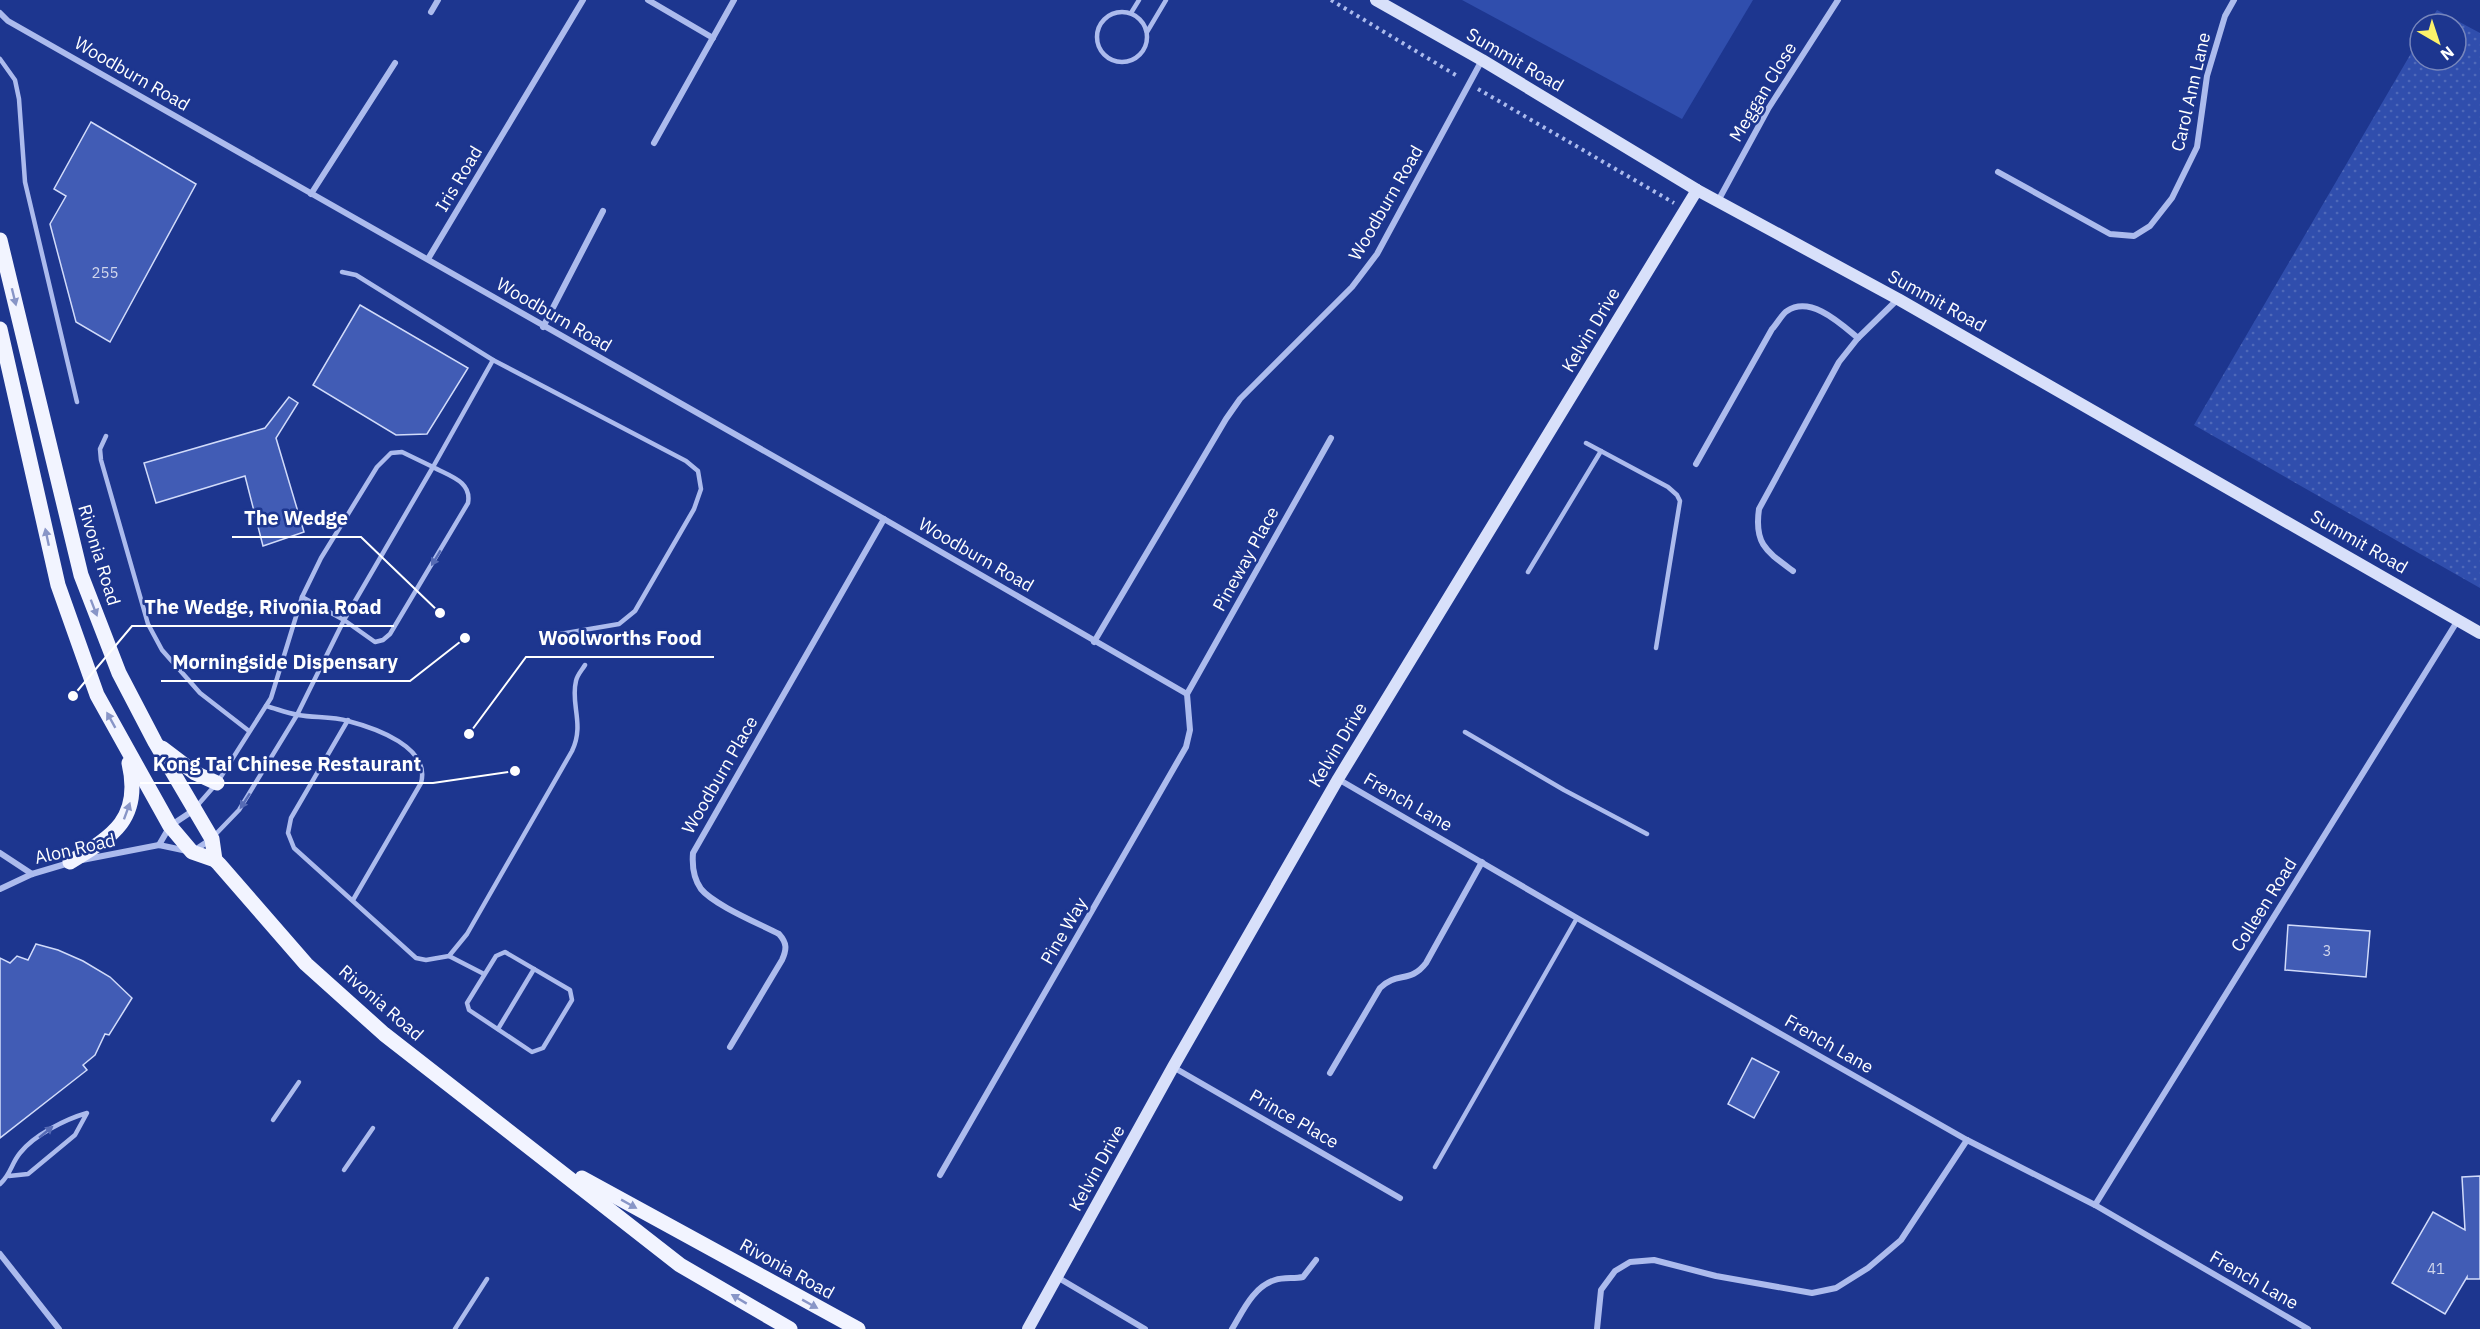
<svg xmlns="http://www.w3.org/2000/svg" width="2480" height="1329" font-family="'IBM Plex Sans',sans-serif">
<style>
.grass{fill:url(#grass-dots)}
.garden{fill:#304ead}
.building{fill:#415cb5;stroke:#d1dbfa;stroke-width:1.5}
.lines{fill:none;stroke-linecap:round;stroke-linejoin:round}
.path{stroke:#acbbed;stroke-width:4;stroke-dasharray:3 4.5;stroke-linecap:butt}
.lane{stroke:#acbbed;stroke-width:4.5}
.street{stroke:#acbbed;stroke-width:6}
.secondary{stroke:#d8e0fa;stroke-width:12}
.primary{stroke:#f2f4ff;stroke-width:15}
.oneway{fill:#8895c7}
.oneway2{fill:#566bb5}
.labels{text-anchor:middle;stroke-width:5;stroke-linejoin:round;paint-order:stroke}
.number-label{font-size:15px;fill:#d0d6ec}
.street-label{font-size:18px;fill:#fff;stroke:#1d368f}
.leader{fill:none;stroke:#fff;stroke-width:2}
.callout-dot{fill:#fff;stroke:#1d368f;stroke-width:2}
.callout-label{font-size:20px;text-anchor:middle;font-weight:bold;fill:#fff;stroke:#1d368f;stroke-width:5;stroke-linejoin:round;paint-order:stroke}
</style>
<defs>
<pattern id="grass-dots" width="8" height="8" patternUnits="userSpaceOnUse" patternTransform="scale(1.5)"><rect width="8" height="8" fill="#304ead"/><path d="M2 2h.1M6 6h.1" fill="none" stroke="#4f69b9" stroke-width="1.8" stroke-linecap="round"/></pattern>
</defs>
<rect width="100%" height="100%" fill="#1d368f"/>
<polygon class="grass" points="2437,10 2480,33 2480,588 2194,425 2420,38 2420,60 2456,60 2456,24 2428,24"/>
<polygon class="garden" points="1462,0 1753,0 1682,119"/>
<g class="building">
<polygon points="91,122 196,184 110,342 76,322 50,224 66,196 54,189"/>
<polygon points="360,305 468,368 427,434 396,435 313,385"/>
<polygon points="289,397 298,403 276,438 304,532 263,546 245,476 156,503 144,463 265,428"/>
<polygon points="2288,925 2370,931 2366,977 2285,970"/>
<polygon points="36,944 58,950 83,961 110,977 132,998 109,1035 105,1034 95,1055 83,1065 87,1070 0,1138 0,958 10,963 17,956 28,960"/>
<polygon points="1752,1058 1779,1072 1754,1118 1728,1104"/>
<polygon points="2480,1176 2480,1279 2467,1279 2467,1277 2445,1314 2392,1283 2433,1212 2465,1230 2462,1177"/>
</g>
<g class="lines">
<g class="path">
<polyline points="1331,0 1459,77"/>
<polyline points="1478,89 1674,203"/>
</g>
<g class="lane">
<circle cx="1122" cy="37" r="25"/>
<polyline points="1131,13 1139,0"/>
<polyline points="1147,32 1166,0"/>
<polyline points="0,59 15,80 19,99 25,182 77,402"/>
<polyline points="342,272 356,275 493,360 686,461 698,471 701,489 694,509 635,611 619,624 560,634"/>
<polyline points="106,436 100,449 101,460 148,624 162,650 200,693 249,731"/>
<polyline points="1586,443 1668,487 1677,495 1680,501 1656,648"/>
<polyline points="1528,572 1601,451"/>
<path d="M302,597L344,620L375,642L383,640L390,634L468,503C472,481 449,476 433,467L493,360"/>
<path d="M266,706C277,709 287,713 298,715C314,718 332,716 348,721C375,728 431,747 421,783L353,900"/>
<path d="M348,720L291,818L288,833L294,848L416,958L426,960L449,956L467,934L572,751C585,724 570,704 576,681C577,675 582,670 585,665"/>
<polyline points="1465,732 1564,790 1647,834"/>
<polyline points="196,807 217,783 271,698 302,597 321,558 377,467 391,453 402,452 433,467 344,620 297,715 239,810 213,837"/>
<polygon points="505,952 570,990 572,1000 543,1048 532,1052 469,1010 467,1003 496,956"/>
<polyline points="449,956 484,974"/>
<polyline points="498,1029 534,969"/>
<polyline points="273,1120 299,1082"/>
<polyline points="1435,1167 1577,918"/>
<polyline points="344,1170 373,1128"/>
<path d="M0,1184C11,1174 11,1164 20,1153C34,1135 66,1119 87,1113L75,1135L28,1174L9,1176"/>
<polyline points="455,1329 487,1279"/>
</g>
<g class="street">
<polyline points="648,0 713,38"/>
<polyline points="431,12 438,0"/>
<polyline points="0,13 8,21 884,519 1187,694"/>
<polyline points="654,143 734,0"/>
<polyline points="1998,172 2110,234 2134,236 2150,226 2172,198 2197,147 2207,76 2225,16 2234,0"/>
<polyline points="311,194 395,63"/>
<polyline points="1718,201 1768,109 1838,0"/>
<polyline points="428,259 583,0"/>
<polyline points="543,327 603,211"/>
<path d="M1696,464L1772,329C1777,324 1782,314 1787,311C1811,295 1841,324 1858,338"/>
<path d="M1793,571C1766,551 1754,544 1759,509L1839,362L1858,338L1898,299"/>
<polyline points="1094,642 1226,419 1240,399 1352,287 1377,254 1482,60"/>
<polyline points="1187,694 1331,438"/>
<polyline points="1338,779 1577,918 1967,1140 2095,1205 2308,1329"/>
<polyline points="159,845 170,826 194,810"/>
<polyline points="0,853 32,874"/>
<polyline points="82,860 159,845 192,852 210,840"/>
<polyline points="0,889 32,874 69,863"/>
<path d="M730,1047L782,960C787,949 787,943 779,934C760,924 714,905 701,889C694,879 692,865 693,853L884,519"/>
<polyline points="1173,1067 1400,1198"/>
<path d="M1330,1073L1380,988C1397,971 1410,984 1426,963L1482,862"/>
<polyline points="940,1175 1186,747 1190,730 1187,694"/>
<polyline points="2095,1205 2458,620"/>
<polyline points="0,1254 59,1329"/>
<polyline points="1057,1277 1145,1329"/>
<path d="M1232,1329C1243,1311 1253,1287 1275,1280C1284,1277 1294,1279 1303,1277L1316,1260"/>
<polyline points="1597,1329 1601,1290 1615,1271 1630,1262 1654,1260 1716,1276 1812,1293 1836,1288 1868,1268 1901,1240 1967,1140"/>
</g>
<g class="secondary">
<polyline points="1376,0 1482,60 1697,190 1898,299 2480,633"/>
<polyline points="1028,1329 1173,1067 1338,779 1697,190"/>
</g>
<g class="primary">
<polyline points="0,240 81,575 119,673 155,742 212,839 215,860"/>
<polyline points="0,329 58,585 97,695 170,826 192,852 215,860 219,864 306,964 384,1034 680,1265 790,1329"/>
<polyline points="162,748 195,773 217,783"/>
<path d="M70,862C113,836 142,819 129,763"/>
<polyline points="582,1178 858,1329"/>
</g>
</g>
<defs><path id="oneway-solid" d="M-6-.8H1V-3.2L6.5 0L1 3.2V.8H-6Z" transform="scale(1.5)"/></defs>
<g class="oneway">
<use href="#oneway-solid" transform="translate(14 297) rotate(76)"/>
<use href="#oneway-solid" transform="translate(47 537) rotate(-102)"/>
<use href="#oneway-solid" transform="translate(94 608) rotate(69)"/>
<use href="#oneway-solid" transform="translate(111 720) rotate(-119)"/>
<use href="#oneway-solid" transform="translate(127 811) rotate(-70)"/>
<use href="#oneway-solid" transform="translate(629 1204) rotate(29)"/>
<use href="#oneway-solid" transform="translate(739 1299) rotate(-149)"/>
<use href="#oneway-solid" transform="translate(810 1304) rotate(29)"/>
</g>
<g class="oneway2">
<use href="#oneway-solid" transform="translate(436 558) rotate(121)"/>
<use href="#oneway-solid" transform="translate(245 801) rotate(123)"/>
<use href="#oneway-solid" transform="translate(46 1132) rotate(-39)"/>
</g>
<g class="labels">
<g class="number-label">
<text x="105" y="278">255</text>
<text x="2327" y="956">3</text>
<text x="2436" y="1274">41</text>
</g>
<g class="street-label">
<text transform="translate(1515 60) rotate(30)" y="6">Summit Road</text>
<text transform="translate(132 74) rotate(30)" y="6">Woodburn Road</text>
<text transform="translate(1763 92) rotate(-59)" y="6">Meggan Close</text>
<text transform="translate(2191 92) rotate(-77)" y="6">Carol Ann Lane</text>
<text transform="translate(459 179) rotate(-59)" y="6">Iris Road</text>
<text transform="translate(1386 203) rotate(-60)" y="6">Woodburn Road</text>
<text transform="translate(1937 301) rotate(29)" y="6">Summit Road</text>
<text transform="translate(554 315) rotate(30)" y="6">Woodburn Road</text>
<text transform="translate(1591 330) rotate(-59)" y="6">Kelvin Drive</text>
<text transform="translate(2359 542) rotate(30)" y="6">Summit Road</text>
<text transform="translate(99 555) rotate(73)" y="6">Rivonia Road</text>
<text transform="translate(976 555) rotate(30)" y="6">Woodburn Road</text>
<text transform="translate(1246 559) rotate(-61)" y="6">Pineway Place</text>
<text transform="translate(1338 745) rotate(-59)" y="6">Kelvin Drive</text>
<text transform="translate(720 775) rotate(-60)" y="6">Woodburn Place</text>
<text transform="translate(1408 802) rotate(30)" y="6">French Lane</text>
<text transform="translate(75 849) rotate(-13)" y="6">Alon Road</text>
<text transform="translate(2264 905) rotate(-58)" y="6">Colleen Road</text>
<text transform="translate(1064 931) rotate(-60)" y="6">Pine Way</text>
<text transform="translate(381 1003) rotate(41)" y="6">Rivonia Road</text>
<text transform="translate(1829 1044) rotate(30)" y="6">French Lane</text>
<text transform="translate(1294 1119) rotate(30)" y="6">Prince Place</text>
<text transform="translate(1097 1168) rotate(-61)" y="6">Kelvin Drive</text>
<text transform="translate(787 1269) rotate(29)" y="6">Rivonia Road</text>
<text transform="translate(2254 1280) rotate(30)" y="6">French Lane</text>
</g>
</g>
<path class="leader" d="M440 613L361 537H232M73 696L132 626H394M469 734L526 657H714M465 638L410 681H161M515 771L433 783H140"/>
<g class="callout-dot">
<circle cx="440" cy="613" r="6"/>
<circle cx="73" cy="696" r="6"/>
<circle cx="469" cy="734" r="6"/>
<circle cx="465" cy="638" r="6"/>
<circle cx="515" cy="771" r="6"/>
</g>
<g class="callout-label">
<text x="296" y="525">The Wedge</text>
<text x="263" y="614">The Wedge, Rivonia Road</text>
<text x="620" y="645">Woolworths Food</text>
<text x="285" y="669">Morningside Dispensary</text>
<text x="287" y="771">Kong Tai Chinese Restaurant</text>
</g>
<g transform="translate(2438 42) rotate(141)"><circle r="28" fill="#1d368f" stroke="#7786bc" stroke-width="1.5"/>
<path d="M0-4.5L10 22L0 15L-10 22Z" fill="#fdf26a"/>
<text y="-9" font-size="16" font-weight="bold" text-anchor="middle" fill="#ffffff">N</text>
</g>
</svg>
